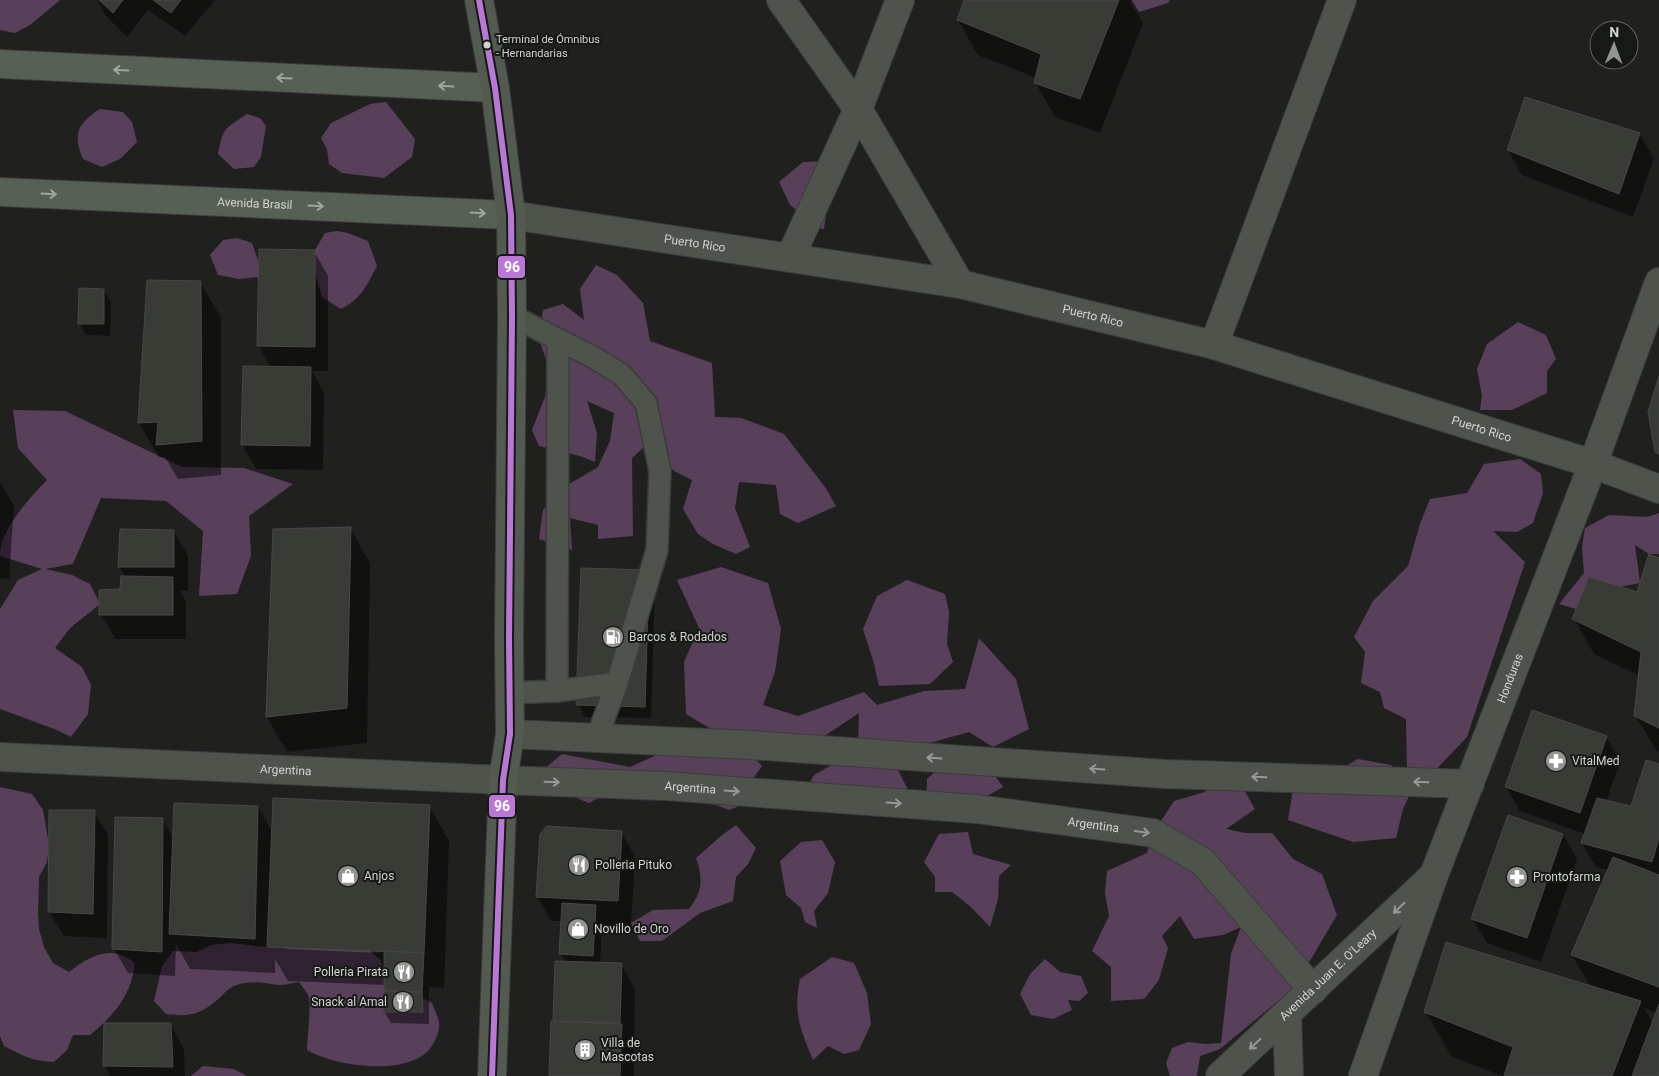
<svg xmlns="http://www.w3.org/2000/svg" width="1659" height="1076" font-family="Roboto,sans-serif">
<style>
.forest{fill:#59405a}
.shadow{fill:#0007;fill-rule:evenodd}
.building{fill:#383c35;stroke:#474847}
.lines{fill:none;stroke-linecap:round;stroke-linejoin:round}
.lane-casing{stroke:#3c3d3b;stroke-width:24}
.street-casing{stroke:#3c3d3b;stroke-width:30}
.secondary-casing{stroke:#3c3d3b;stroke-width:30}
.highway-casing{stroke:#3c3d3b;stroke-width:30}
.lane{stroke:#4e544b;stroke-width:21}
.street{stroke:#4e544b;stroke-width:28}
.secondary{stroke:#576054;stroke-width:28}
.highway{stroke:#535a4f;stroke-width:28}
.bus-1-casing{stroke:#161915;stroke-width:10}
.bus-1{stroke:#ba77d6;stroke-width:6}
.oneway{stroke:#a0a59e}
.oneway2{stroke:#969a94}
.bus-dot{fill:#d1d3d0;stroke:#161915;stroke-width:2}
.labels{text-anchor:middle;stroke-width:4;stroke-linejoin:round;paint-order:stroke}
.bus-label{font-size:11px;fill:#d1d3d0;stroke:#161915;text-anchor:start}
.street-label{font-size:12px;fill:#d1d3d0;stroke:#161915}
.poi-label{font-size:12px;fill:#d1d3d0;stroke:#161915;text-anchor:start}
.line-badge{stroke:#161915;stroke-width:2}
.badge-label{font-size:14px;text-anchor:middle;font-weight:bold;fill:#fff}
</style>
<rect width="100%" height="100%" fill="#20211f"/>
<g class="forest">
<polygon points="0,0 60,0 30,25 15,33 0,30"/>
<polygon points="1132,0 1170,0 1168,3 1139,12"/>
<polygon points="386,102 415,139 412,157 384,178 342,173 329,164 327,149 321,138 331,123 370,104"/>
<path d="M100,109L123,112L132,122L137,142L120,159L102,167L83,159C72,134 78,123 100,109Z"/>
<path d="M247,114L260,118L266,126L261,157L254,167L234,169L218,154C223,127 225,129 247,114Z"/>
<polygon points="830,161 827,208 824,229 797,223 802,214 790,205 779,182 803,162"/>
<path d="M337,231L348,233L368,241L377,266C367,285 361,299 341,309L322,297L315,272V250L325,233Z"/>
<polygon points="237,238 252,243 259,264 259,277 239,279 218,275 210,255 223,240"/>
<polygon points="596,265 617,275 643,303 650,341 712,363 715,417 741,418 784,434 825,487 836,506 798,523 780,514 776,485 739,482 735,508 750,547 736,554 713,544 698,534 683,509 692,480 674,471 653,449 656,436 632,458 633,536 598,539 598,525 570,518 572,550 539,539 543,510 559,490 598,467 610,441 614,413 587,401 597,433 595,462 580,456 539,446 532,430 545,397 549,368 539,339 543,310 563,304 584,320 580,289"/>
<polygon points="1518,322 1546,335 1556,359 1547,371 1547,393 1512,410 1480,410 1482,396 1477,369 1487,344"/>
<path d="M13,410L65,411L182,467L244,468L293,484L249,516L251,556L237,594L199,596L203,531L166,501L101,498L73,564L45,569L72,575L90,584L100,604L70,628L55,648L82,667L91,685L88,714L71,737L57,730L0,709V609L18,580L42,569L0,556C0,529 29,499 47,480L18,448Z"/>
<polygon points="1520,459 1541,474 1543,493 1533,523 1517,532 1493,531 1525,562 1467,737 1425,781 1407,770 1406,719 1384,708 1380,692 1361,683 1365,652 1354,637 1373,601 1408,566 1420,524 1430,499 1467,493 1484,464"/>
<polygon points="1659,513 1659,554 1649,554 1635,545 1640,583 1619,587 1589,577 1576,609 1559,604 1584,573 1582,547 1585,528 1609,515 1647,517"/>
<polygon points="721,567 768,583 781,629 775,672 763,705 798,716 864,692 877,705 924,691 965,689 979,638 1016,679 1029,729 993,747 969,732 890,754 908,790 802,796 814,775 832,765 886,755 858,753 859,713 805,749 751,745 711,729 686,714 684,662 699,628 677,580"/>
<polygon points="907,580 945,594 949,612 947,644 953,662 930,684 879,686 873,660 863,629 877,596"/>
<polygon points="703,742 742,745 762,766 744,791 737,807 729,810 666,786 631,799 607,793 589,803 550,787 544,769 562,754 630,767 657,755"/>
<polygon points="949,759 985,762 1003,787 987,796 977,809 926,805 927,779"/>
<polygon points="1358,759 1391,765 1410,794 1403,809 1396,838 1353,842 1288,820 1293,789 1324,779"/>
<polygon points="1217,774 1239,781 1255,809 1226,829 1245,833 1272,833 1293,859 1322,874 1337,915 1294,988 1220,1049 1200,1056 1197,1076 1170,1076 1166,1063 1172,1048 1188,1042 1205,1044 1221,1043 1231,954 1241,927 1223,935 1194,939 1180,916 1162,936 1168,948 1159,980 1144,999 1111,1001 1111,967 1092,951 1109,916 1105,893 1107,871 1147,853 1153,833 1174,801 1205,792"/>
<path d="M0,787L32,794L43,810L49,845L47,862L39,877L38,912L39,929L44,947L53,963L69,972C83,961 102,948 121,955C126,957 131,960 135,963C131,996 115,1014 90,1035H73L67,1050L54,1062C33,1061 23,1056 4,1046L0,1036Z"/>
<path d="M736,825L756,848L748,864L736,877L733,901L700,913L662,941H640L631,923L653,910L689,909C703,891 703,879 696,858L721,836Z"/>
<polygon points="968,832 973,854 1011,865 999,876 998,899 990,927 970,906 952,892 935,892 935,877 924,862 939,834"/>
<polygon points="822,840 835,862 828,893 814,911 817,928 805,922 801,908 786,895 780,861 801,842"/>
<path d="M230,943L266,947L275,945L366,948L381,960L385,978L432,1003C434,1009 438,1016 439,1022C440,1032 435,1042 429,1050C405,1076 337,1067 307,1050C307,1040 312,1001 308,995C306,991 302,986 299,982C292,983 286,985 279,985C268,984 256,981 245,983C227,986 228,991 216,1001C200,1015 186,1017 166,1014L154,1001L162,966L173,951L197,952L212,945Z"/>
<path d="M832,957L854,963L867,993L871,1024L859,1050L844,1054L828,1046L813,1060C800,1029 793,1012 800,979Z"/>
<polygon points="1045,959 1060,972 1081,976 1088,993 1079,1001 1068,1000 1072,1010 1053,1019 1031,1015 1020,994 1030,974"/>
<polygon points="203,1066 234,1069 247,1076 191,1076"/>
</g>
<g class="shadow">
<polygon points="97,0 215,0 185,36 148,10 127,37 106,16"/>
<polygon points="965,0 1129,0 1143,23 1100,133 1055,117 1035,82 1036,78 978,55 958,20"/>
<polygon points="1526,98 1640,134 1654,159 1633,217 1522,175 1508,150"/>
<polygon points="314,251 328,276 328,371 312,371 324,393 323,470 256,469 242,444 271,368 259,346"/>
<polygon points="201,283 221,318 221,475 178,479 165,457 159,457 139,423"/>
<polygon points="104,291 111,303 110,336 86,335 79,323"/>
<polygon points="0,482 14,506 9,579 0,578"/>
<polygon points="350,528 370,563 367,743 287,752 267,717 274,530"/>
<polygon points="174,531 188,556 188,591 180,591 186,602 186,639 115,639 101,614 121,591 125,577 119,566"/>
<polygon points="1659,559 1659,752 1656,750 1635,715 1640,676 1594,654 1574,619 1638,593"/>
<polygon points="655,583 651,718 585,717 578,704"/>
<path d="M1606,737L1620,761L1606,802L1632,808L1659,766V1076H1502L1451,1056L1426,1012L1591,987L1572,955L1608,870L1596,867L1582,843L1585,834L1520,811L1506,787ZM1644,1008L1657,1013L1653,1024Z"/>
<path d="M429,806L449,841L444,988L429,987V1024L391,1023L384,1011L385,985L288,981L275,959V973L190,969L176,944L175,976L128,973L114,949L116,818L162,819L174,839L258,807L273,833ZM287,946L381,950L380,953L287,949Z"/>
<polygon points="94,811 108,835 107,938 64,936 49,912"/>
<polygon points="1509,816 1563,835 1577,859 1541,962 1487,943 1473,919"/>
<polygon points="621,832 635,856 631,925 602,924 600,964 621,964 635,989 634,1076 550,1076 556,963 566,963 561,953 562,921 551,921 537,896"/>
<polygon points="170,1024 184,1049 185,1076 110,1076 105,1066"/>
</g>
<g class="building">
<polygon points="99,0 123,0 113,13"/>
<polygon points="153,0 181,0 171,13"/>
<polygon points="964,0 1119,0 1080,99 1034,83 1041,54 957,20"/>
<polygon points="1525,97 1640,133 1619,194 1507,150"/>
<polygon points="259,249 315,250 315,347 257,346"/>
<polygon points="147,280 201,281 202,441 156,445 158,422 138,423"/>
<polygon points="79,288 104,289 104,324 78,324"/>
<polygon points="243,366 311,367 310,446 241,445"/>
<polygon points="1659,376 1659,454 1655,452 1648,412"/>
<polygon points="351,527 347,708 266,717 273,529"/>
<polygon points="120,529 174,530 174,567 118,567"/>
<polygon points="1649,554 1659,558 1659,728 1634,716 1641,652 1572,619 1589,577 1637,592"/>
<polygon points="581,568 649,570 645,707 576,705"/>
<polygon points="121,576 173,577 173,615 99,615 99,590 120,589"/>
<polygon points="1532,710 1607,736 1580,813 1505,787"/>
<polygon points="1646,760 1659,764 1659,838 1652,862 1581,843 1597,798 1631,806"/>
<polygon points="273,798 430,805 424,953 267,947"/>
<polygon points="174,803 258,806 255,939 169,934"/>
<polygon points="49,810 95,810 93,914 48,912"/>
<polygon points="1508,815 1563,834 1527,938 1471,919"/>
<polygon points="115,817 163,818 162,952 112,949"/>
<polygon points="547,826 622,831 618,901 536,897 540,834"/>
<polygon points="1613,857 1659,875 1659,987 1571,955"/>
<polygon points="562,903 596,905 593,956 559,954"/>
<polygon points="1446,942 1641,1001 1612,1076 1504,1076 1513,1047 1424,1012"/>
<polygon points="384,951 424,953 422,992 384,991"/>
<polygon points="555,961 622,963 620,1023 553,1021"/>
<polygon points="384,991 422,992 423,1012 383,1012"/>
<polygon points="1659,1004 1659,1076 1632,1076"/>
<polygon points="551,1021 622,1024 620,1076 549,1076"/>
<polygon points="104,1023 171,1023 173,1067 103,1066"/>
</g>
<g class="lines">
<g class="lane-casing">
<g id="lane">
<polyline points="512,316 593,357 621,374 646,403 660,471 657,550 617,683 597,737"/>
<polyline points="557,691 558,340"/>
<polyline points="509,693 557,691 617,683"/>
</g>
</g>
<g class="street-casing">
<g id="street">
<polyline points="781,0 858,109 960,284"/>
<path id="s1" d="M511,215L960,284L1214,345L1593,464L1659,489"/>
<polyline points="790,258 858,109 900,0"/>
<polyline points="1214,345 1342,0"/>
<polyline points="510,734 751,745 1165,774 1470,784"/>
<path id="s2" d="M0,757L503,780L666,786L977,809L1153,833L1203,862L1313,990"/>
<polyline points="1287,1014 1289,1076"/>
<path id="s3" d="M1220,1076L1430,879"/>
<path id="s4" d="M1363,1076L1434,875L1593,464L1659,282"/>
</g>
</g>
<g class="secondary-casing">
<g id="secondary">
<polyline points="0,64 495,88"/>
<path id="s5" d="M0,192L511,215"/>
</g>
</g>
<g class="highway-casing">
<polyline id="highway" points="479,0 495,88 511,215 512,316 509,638 510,734 503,780 492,1076"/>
</g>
<use href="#lane" class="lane"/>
<use href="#street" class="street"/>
<use href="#secondary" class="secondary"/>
<use href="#highway" class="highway"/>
<g class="bus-1-casing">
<polyline id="bus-1" points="479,0 495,88 511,215 512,316 509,638 510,734 503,780 492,1076"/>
</g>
<use href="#bus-1" class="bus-1"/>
</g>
<defs><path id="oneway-shaft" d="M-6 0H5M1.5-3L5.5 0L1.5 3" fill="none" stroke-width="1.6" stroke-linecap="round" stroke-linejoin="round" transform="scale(1.25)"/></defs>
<g class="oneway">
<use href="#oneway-shaft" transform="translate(121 70) rotate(-177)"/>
<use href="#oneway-shaft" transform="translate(284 78) rotate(-177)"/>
<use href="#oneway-shaft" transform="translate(446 86) rotate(-177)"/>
<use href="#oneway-shaft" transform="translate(49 194) rotate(3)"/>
<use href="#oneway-shaft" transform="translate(316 206) rotate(3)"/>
<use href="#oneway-shaft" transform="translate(478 213) rotate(3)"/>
</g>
<g class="oneway2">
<use href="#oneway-shaft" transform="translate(934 758) rotate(-176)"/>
<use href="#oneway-shaft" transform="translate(1097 769) rotate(-176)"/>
<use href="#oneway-shaft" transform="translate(1259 777) rotate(-178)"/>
<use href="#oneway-shaft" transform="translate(552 782) rotate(2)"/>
<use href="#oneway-shaft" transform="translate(1421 782) rotate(-178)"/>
<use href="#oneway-shaft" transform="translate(732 791) rotate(4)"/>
<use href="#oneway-shaft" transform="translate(894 803) rotate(4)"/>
<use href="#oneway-shaft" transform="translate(1142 832) rotate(8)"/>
<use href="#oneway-shaft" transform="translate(1399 908) rotate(136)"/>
<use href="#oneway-shaft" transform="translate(1255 1044) rotate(137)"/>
</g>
<defs>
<g id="fuel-disc" transform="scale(1.125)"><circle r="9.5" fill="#939592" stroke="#161915"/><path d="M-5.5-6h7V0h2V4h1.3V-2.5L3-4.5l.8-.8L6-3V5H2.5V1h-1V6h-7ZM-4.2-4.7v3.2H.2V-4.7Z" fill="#fff"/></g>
<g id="pharmacy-disc" transform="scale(1.125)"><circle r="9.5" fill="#939592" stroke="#161915"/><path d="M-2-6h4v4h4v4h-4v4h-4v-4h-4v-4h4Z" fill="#fff"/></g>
<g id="restaurant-disc" transform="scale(1.125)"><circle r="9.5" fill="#939592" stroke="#161915"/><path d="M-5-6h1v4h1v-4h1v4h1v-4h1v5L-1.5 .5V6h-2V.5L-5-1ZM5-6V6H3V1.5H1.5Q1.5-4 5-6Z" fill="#fff"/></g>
<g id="shop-disc" transform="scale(1.125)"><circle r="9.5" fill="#939592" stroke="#161915"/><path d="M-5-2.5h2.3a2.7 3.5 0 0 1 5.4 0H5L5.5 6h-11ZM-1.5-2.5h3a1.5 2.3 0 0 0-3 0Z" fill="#fff"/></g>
<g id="building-disc" transform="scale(1.125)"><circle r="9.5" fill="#939592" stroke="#161915"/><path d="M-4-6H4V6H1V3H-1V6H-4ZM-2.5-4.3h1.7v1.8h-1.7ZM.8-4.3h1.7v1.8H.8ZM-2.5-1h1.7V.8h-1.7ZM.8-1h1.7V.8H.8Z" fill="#fff"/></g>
</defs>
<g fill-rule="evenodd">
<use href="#fuel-disc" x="613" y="637"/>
<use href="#pharmacy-disc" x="1556" y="761"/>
<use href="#restaurant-disc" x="579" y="865"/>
<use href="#shop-disc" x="348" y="876"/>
<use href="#pharmacy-disc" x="1517" y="877"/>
<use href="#shop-disc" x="578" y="929"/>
<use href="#restaurant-disc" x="404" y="972"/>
<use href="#restaurant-disc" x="403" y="1002"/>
<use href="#building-disc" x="585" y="1050"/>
</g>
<circle class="bus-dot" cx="487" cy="45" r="4.5"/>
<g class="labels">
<g class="bus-label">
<text x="496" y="43">Terminal de Ómnibus<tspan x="496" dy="14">- Hernandarias</tspan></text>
</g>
<g class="street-label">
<text dy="4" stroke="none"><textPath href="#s5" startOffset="255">Avenida Brasil</textPath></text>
<text dy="4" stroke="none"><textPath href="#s1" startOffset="186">Puerto Rico</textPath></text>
<text dy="4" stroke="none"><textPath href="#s1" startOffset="591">Puerto Rico</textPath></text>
<text dy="4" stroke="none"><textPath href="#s1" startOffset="996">Puerto Rico</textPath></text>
<text dy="4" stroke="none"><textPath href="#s4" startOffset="424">Honduras</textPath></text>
<text dy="4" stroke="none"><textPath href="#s2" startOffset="286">Argentina</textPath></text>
<text dy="4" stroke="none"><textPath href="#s2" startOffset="691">Argentina</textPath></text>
<text dy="4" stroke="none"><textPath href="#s2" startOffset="1096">Argentina</textPath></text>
<text dy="4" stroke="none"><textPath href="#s3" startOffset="148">Avenida Juan E. O'Leary</textPath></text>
</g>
<g class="poi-label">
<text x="629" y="641">Barcos &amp; Rodados</text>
<text x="1572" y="765">VitalMed</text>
<text x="595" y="869">Polleria Pituko</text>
<text x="364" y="880">Anjos</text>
<text x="1533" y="881">Prontofarma</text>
<text x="594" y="933">Novillo de Oro</text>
<text x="388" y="976" text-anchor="end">Polleria Pirata</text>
<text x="387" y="1006" text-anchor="end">Snack al Amal</text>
<text x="601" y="1047">Villa de<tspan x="601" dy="14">Mascotas</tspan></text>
</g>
</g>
<g class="line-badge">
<rect x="497" y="255" width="29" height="24" rx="5" fill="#ba77d6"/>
<rect x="488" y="794" width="28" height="24" rx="5" fill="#ba77d6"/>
</g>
<g class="badge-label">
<text x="512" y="272">96</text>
<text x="502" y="811">96</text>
</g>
<g transform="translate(1614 45) rotate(1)"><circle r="24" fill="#161915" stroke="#616360"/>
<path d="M0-4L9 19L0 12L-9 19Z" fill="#939592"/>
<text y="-8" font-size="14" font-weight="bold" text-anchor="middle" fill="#d1d3d0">N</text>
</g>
</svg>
